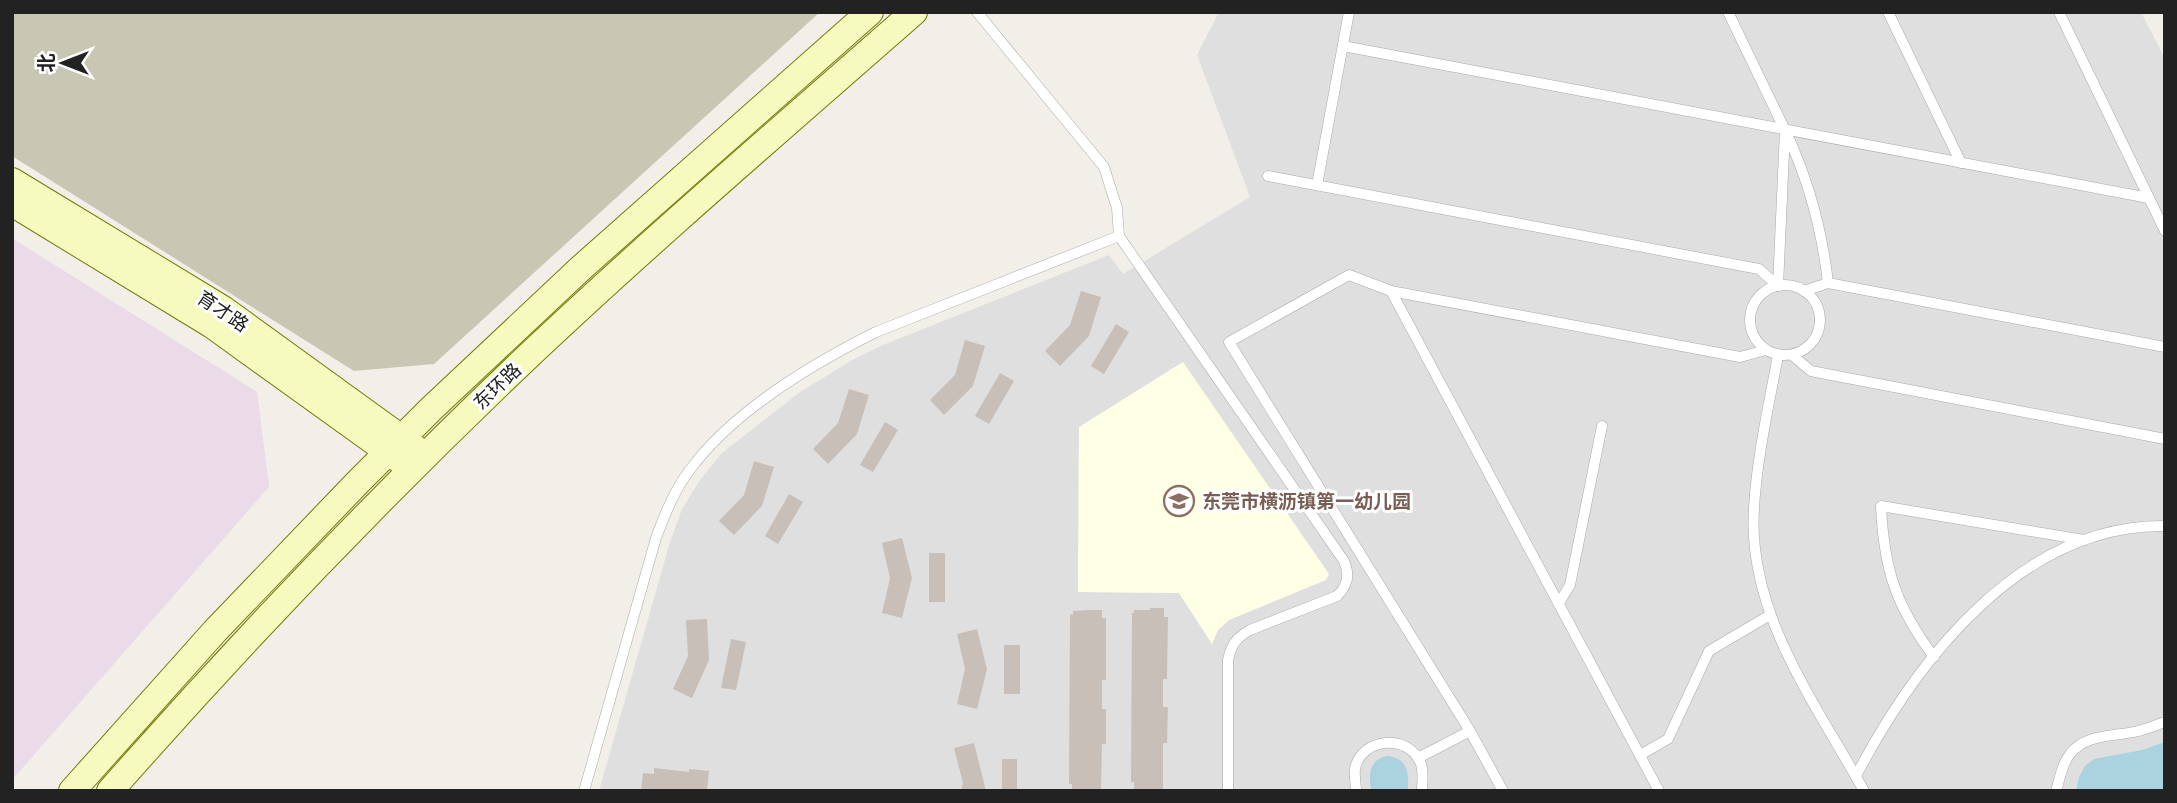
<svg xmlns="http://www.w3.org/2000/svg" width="2177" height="803" font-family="'DejaVu Sans','Noto Sans SC',sans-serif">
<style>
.residential{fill:#e0dfdf;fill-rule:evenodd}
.industrial{fill:#ebdbe8}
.education{fill:#ffffe5}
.construction{fill:#c7c7b4}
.water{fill:#aad3df}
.building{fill:#c7bfb8}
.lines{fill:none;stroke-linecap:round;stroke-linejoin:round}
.lane-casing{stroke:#a9a9a9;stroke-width:11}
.secondary-casing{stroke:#707d05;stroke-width:28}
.lane{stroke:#fff;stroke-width:10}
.secondary{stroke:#f7fabf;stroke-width:26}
.labels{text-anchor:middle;stroke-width:6;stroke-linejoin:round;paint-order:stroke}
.street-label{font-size:19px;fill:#222;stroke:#fff}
.education-label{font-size:19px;font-weight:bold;fill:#785e54;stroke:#fff;text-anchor:start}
</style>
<rect width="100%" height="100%" fill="#f2efe9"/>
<path class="residential" d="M1219,12H2141L2165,59V791H599L670,542L682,509L700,480L722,453L800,392L854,359L883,345L1109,255L1123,274L1250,197L1197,55ZM1183,362L1242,613L1229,620L1218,630L1212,643L1179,593L1078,592L1079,428Z"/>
<polygon class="industrial" points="12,238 257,392 269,487 12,780"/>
<polygon class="education" points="1183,362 1329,574 1326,580 1229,620 1218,630 1212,644 1179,593 1078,592 1079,427"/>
<polygon class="construction" points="12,12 820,12 434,364 354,371 12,156"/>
<g class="water">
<polygon points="2165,742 2165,791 2076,791 2079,777 2085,766 2094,759 2142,750"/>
<path d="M1386,756C1408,757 1409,773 1408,791H1371C1369,775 1368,761 1386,756Z"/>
</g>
<g class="building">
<polygon points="1081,291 1101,297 1089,336 1060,366 1045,351 1070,325"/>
<polygon points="1116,324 1129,332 1104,374 1091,366"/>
<polygon points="965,340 985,346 973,386 944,415 930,400 955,375"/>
<polygon points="1000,373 1014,381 989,424 975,416"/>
<polygon points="849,389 869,395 857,434 828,464 813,449 838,423"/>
<polygon points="885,422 898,430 873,472 860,465"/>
<polygon points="754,461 774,467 762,506 734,535 719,521 744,495"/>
<polygon points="789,494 803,502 778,544 765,536"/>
<polygon points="902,538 912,578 902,618 882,613 890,578 882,543"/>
<rect x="929" y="553" width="16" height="49"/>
<polygon points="1150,608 1164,608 1164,617 1168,617 1167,679 1163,679 1163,707 1168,707 1167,743 1163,743 1163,791 1134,791 1134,782 1131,782 1132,613 1134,613 1134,610 1150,610"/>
<polygon points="1088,610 1102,610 1102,618 1106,618 1106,680 1102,680 1102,709 1106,709 1106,744 1102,744 1101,791 1072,791 1072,784 1069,784 1070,614 1073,615 1073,611"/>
<polygon points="707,619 709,660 692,698 673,689 688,656 686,620"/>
<polygon points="977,629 987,669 977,709 957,704 965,669 957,634"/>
<polygon points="731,639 746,642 736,690 721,688"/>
<rect x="1004" y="645" width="16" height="49"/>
<polygon points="974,743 986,791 961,791 963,783 954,748"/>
<rect x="1002" y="759" width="15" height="32"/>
<polygon points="654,768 689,772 689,769 709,771 707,791 641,791 643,773 654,774"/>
</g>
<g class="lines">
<g class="lane-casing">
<g id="lane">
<path d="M977,12L1104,167L1117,208L1119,236L1344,561C1350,575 1348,585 1337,596L1250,630C1236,638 1231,645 1228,660V791"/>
<polyline points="1728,12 1785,130 1778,286"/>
<polyline points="1888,12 1961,163"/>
<polyline points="2059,12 2165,231"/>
<polyline points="1343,46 2149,198"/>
<path d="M1786,132C1809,181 1822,230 1828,283"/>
<polyline points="1268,176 1759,269 1778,286"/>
<polyline points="1317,185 1349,12"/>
<circle cx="1785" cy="320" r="35"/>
<polyline points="1391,291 1659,791"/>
<polyline points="1804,291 1828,283 2165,347"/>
<path d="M1778,355C1769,405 1757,456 1754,508C1747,613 1815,702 1864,791"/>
<polyline points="1792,355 1811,371 2165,439"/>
<polyline points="1559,603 1570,585 1602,426"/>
<path d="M1934,657C1896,606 1884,570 1881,506L2084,540"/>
<polyline points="1640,755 1668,739 1709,651 1770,615"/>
<polyline points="1418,758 1470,731"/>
<path d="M1856,776C1916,661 2021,524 2165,526"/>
<path d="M584,791L656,538C665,514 674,491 689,471C732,412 812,364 876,332L1119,236"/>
<path d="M1356,791C1356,784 1354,776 1355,769C1361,737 1409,733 1421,764C1424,773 1422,781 1422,791"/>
<polyline points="1503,791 1470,731 1229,342 1349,275 1391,291 1740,357 1766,350"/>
<path d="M2056,791C2060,778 2062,764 2070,754C2086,733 2115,737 2138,731C2147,729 2156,725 2165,722"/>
</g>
</g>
<g class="secondary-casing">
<g id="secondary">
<polyline points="12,181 223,309 415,448"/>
<polyline points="12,203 212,325 401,461"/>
<polyline points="72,791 215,631 358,482 431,409 581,268 870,12"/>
<path d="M110,791C242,641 379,498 523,361C650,241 783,127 914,12"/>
</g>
</g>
<use href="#lane" class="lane"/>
<use href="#secondary" class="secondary"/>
</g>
<defs>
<g id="school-ring" transform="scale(1.575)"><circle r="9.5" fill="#fff" stroke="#8d6e63" stroke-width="1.5"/><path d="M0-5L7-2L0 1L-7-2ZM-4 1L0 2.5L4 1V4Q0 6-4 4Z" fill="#8d6e63"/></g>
</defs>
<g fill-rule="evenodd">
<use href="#school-ring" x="1179" y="501"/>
</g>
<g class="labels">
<g class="street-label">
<text transform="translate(223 311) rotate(34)" y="7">育才路</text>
<text transform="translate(497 386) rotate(-44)" y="7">东环路</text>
</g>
<g class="education-label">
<text x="1202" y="508">东莞市横沥镇第一幼儿园</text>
</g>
</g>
<rect width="2177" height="803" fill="none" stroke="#222222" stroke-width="28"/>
<g transform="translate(63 63) rotate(270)" stroke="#ffffff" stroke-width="5" paint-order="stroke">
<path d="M0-5L12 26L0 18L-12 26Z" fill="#222222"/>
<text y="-10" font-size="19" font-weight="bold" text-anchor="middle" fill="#222222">北</text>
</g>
</svg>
